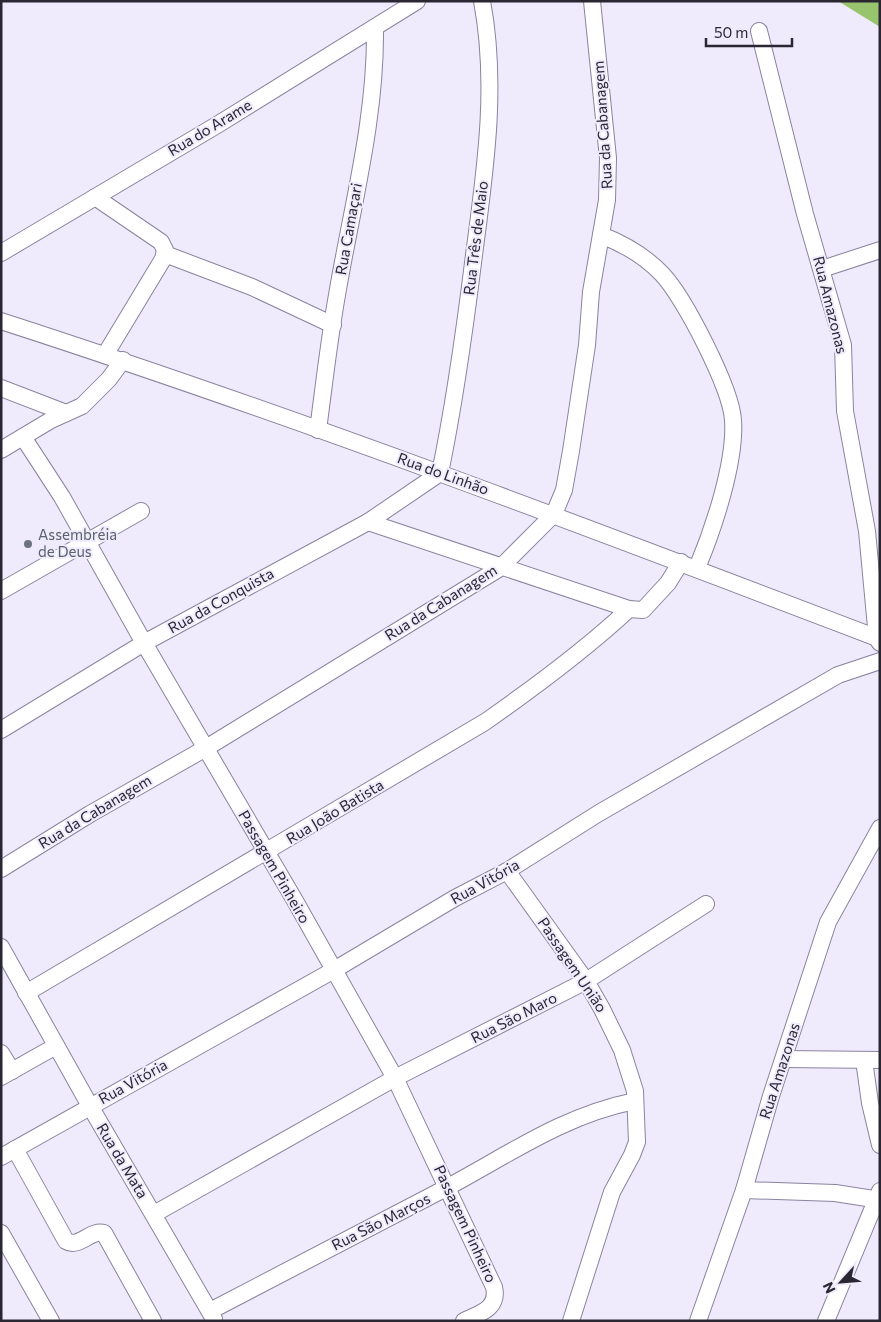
<svg xmlns="http://www.w3.org/2000/svg" width="881" height="1322" font-family="Commissioner,sans-serif">
<style>
.forest{fill:#97c46c}
.lines{fill:none;stroke-linecap:round;stroke-linejoin:round}
.minor-casing{stroke:#8a839e;stroke-width:18}
.minor{stroke:#fff;stroke-width:16}
.worship-dot{fill:#6b7280;stroke:#efebfd;stroke-width:2}
.labels{text-anchor:middle;stroke-width:4;stroke-linejoin:round;paint-order:stroke}
.street-label{font-size:15px;fill:#2a2733;stroke:#efebfd}
.worship-label{font-size:15px;fill:#5b616d;stroke:#efebfd;text-anchor:start}
</style>
<rect width="100%" height="100%" fill="#efebfd"/>
<polygon class="forest" points="838,1 880,1 880,27"/>
<g class="lines">
<g class="minor-casing">
<g id="minor">
<polyline points="759,31 805,214 843,345 845,411 867,531 877,638 880,643"/>
<polyline points="95,197 161,242 165,250 163,259 105,355"/>
<path d="M601,235C624,244 645,256 662,274C684,297 731,388 733,420C736,462 713,530 697,568"/>
<polyline points="1,253 217,125 417,1"/>
<polyline points="165,254 252,287 333,325"/>
<polyline points="822,269 880,250"/>
<path d="M1,321C298,417 589,528 880,639"/>
<polyline points="1,388 66,413"/>
<path d="M318,430C324,385 329,340 337,295C352,206 376,119 375,29"/>
<path d="M23,437L62,497L144,643L294,899L395,1078L494,1287C499,1308 481,1313 464,1321"/>
<polyline points="1,450 51,420 82,406 109,379 123,360"/>
<polyline points="368,522 629,609 643,610 668,583 681,562"/>
<polyline points="1,591 141,511"/>
<path d="M1,730L144,643L368,522L440,473C455,401 465,328 474,255C485,171 498,86 482,1"/>
<polyline points="1,869 90,814 206,748 500,568 554,514 564,490 571,451 587,345 591,292 607,200 608,158 592,1"/>
<polyline points="507,871 586,981 602,1009 622,1050 635,1091 637,1142 632,1155 612,1192 571,1321"/>
<polyline points="1,947 90,1106 214,1319"/>
<path d="M26,993L485,722C535,687 584,651 629,609"/>
<polyline points="1,1053 12,1071"/>
<polyline points="784,1059 880,1060"/>
<polyline points="864,1060 870,1103 880,1145"/>
<polyline points="1,1077 56,1046"/>
<path d="M15,1149L66,1241C79,1249 91,1229 104,1233L153,1321"/>
<polyline points="1,1157 334,970 455,898 507,871 599,813 838,675 880,661"/>
<polyline points="744,1190 835,1193 880,1200"/>
<polyline points="154,1214 395,1078 586,981 706,904"/>
<polyline points="1,1233 51,1321"/>
<path d="M210,1311C288,1270 367,1230 446,1188C508,1155 564,1115 635,1101"/>
<polyline points="698,1321 744,1190 771,1096 828,922 880,828"/>
<polyline points="826,1321 880,1191"/>
</g>
</g>
<use href="#minor" class="minor"/>
</g>
<circle class="worship-dot" cx="28" cy="544" r="5"/>
<g class="labels">
<g class="street-label">
<text transform="translate(603 125) rotate(-94)" y="5">Rua da Cabanagem</text>
<text transform="translate(210 128) rotate(-31)" y="5">Rua do Arame</text>
<text transform="translate(349 229) rotate(-80)" y="5">Rua Camaçari</text>
<text transform="translate(476 238) rotate(-83)" y="5">Rua Três de Maio</text>
<text transform="translate(830 305) rotate(76)" y="5">Rua Amazonas</text>
<text transform="translate(443 474) rotate(20)" y="5">Rua do Linhão</text>
<text transform="translate(221 601) rotate(-29)" y="5">Rua da Conquista</text>
<text transform="translate(441 603) rotate(-32)" y="5">Rua da Cabanagem</text>
<text transform="translate(95 812) rotate(-31)" y="5">Rua da Cabanagem</text>
<text transform="translate(335 812) rotate(-31)" y="5">Rua João Batista</text>
<text transform="translate(274 867) rotate(60)" y="5">Passagem Pinheiro</text>
<text transform="translate(485 882) rotate(-29)" y="5">Rua Vitória</text>
<text transform="translate(572 965) rotate(56)" y="5">Passagem União</text>
<text transform="translate(514 1018) rotate(-27)" y="5">Rua São Maro</text>
<text transform="translate(780 1071) rotate(-72)" y="5">Rua Amazonas</text>
<text transform="translate(133 1082) rotate(-29)" y="5">Rua Vitória</text>
<text transform="translate(122 1161) rotate(59)" y="5">Rua da Mata</text>
<text transform="translate(381 1222) rotate(-27)" y="5">Rua São Marços</text>
<text transform="translate(465 1224) rotate(65)" y="5">Passagem Pinheiro</text>
</g>
<g class="worship-label">
<text x="38" y="540">Assembréia<tspan x="38" dy="17">de Deus</tspan></text>
</g>
</g>
<rect width="881" height="1322" fill="none" stroke="#2a2733" stroke-width="5"/>
<g transform="translate(841 1282) rotate(244)" stroke="#efebfd" stroke-width="4" paint-order="stroke">
<path d="M0-4L9 19L0 12L-9 19Z" fill="#2a2733"/>
<text y="-8" font-size="14" font-weight="bold" text-anchor="middle" fill="#2a2733">N</text>
</g>
<path d="M706 38v8h86v-8" fill="none" stroke="#2a2733" stroke-width="2.5"/>
<text x="714" y="38" font-size="15" fill="#2a2733" stroke="#efebfd" stroke-width="4" paint-order="stroke">50 m</text>
</svg>
